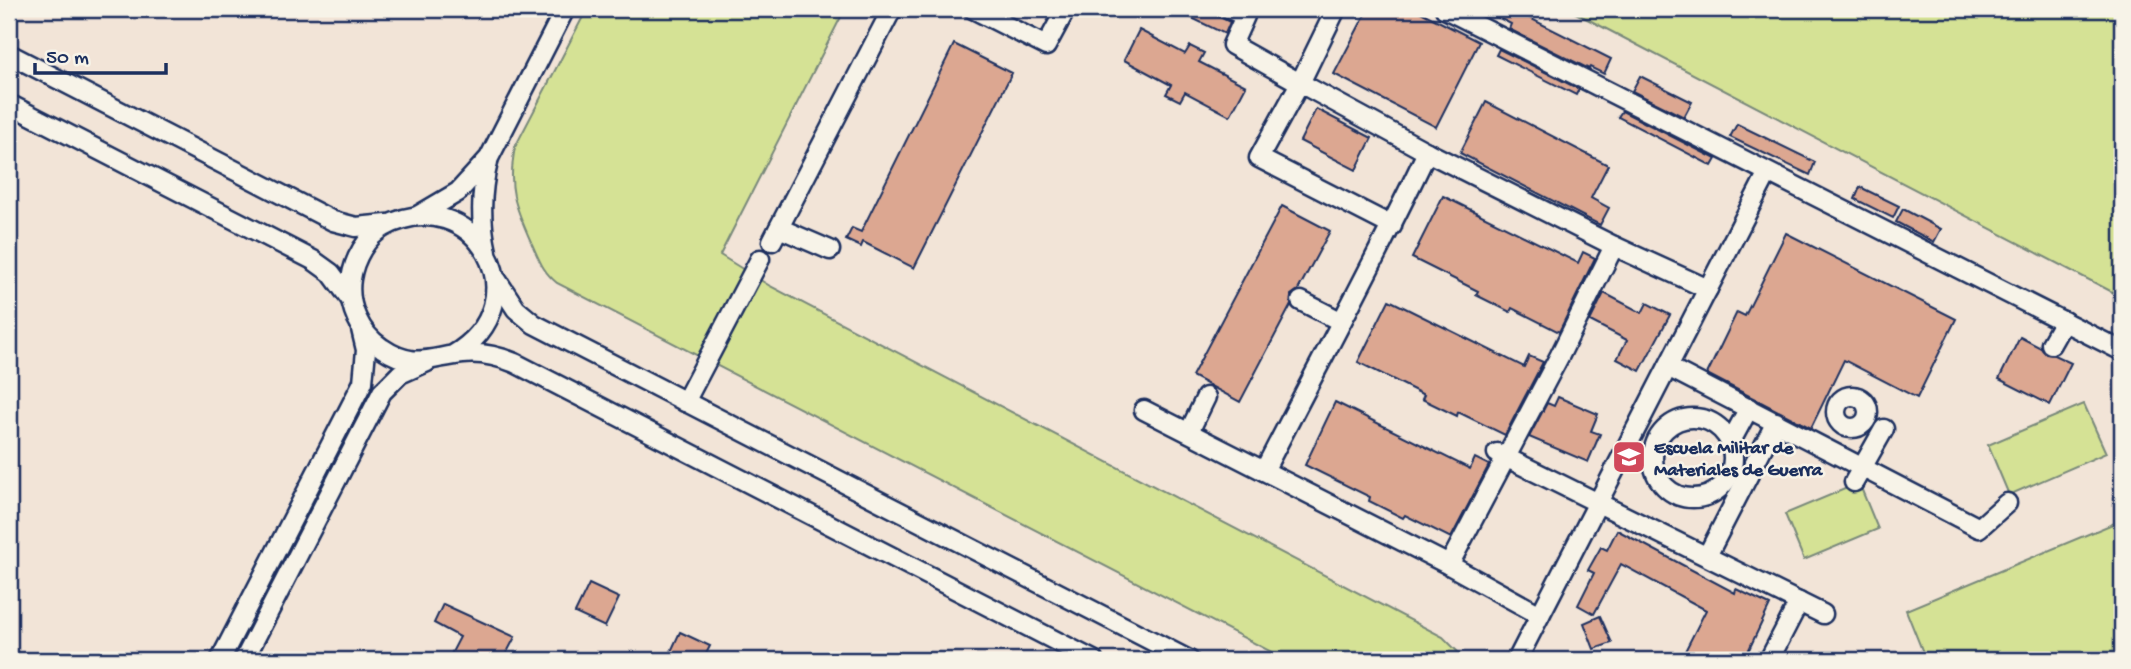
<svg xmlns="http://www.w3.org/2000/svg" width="2131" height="669" font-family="'Gochi Hand',sans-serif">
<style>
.green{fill:#d5e295;stroke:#78887a;stroke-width:2}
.building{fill:#dca791;stroke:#1b2f5e;stroke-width:2}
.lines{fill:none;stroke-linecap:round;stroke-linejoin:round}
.minor-casing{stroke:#1b2f5e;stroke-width:23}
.minor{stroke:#f7f3e8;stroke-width:18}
.labels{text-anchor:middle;stroke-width:5;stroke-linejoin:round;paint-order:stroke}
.poi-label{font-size:19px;font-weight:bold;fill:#1b2f5e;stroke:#f7f3e8;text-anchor:start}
</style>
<rect width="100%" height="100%" fill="#f2e4d7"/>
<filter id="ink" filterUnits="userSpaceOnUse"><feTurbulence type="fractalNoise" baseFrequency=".0143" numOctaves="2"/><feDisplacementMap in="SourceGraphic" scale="14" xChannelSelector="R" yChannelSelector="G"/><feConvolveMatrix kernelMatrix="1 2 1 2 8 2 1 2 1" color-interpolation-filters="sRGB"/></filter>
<g filter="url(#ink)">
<g class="green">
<path d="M587,9H845L720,255L770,286L1443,637L1466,660H1287L557,283C542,271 539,259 531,242C515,206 507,188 515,147Z"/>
<polygon points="1568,9 2122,9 2122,297"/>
<polygon points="2084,404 2106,453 2009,495 1988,445"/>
<polygon points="1859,483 1878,529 1804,560 1785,514"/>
<polygon points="2122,520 2122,660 1926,660 1906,610"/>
</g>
<g class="building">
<polygon points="1173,9 1203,9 1230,22 1225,34"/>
<polygon points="1368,9 1415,9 1479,42 1436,127 1334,74"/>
<polygon points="1482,9 1512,9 1611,59 1604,74 1590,67 1589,69 1509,29 1511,24"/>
<polygon points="1139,30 1185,54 1190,46 1204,53 1199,62 1246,86 1230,116 1185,92 1180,101 1166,94 1171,85 1124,60"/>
<polygon points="954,44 1012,73 914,268 863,242 861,247 846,240 852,228 861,232"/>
<polygon points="1499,49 1579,89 1576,95 1496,55"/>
<polygon points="1640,76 1692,102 1684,117 1632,91"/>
<polygon points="1486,102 1608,165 1591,198 1609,208 1600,225 1460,153"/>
<polygon points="1316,109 1372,138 1356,170 1300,141"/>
<polygon points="1622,111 1716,159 1712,166 1618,117"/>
<polygon points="1737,124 1815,162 1810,175 1730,137"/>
<polygon points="1860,187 1899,206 1893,218 1855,199"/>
<polygon points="1443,196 1578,263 1583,252 1595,258 1559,332 1512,308 1510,312 1476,295 1478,291 1412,258"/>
<polygon points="1282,206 1330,231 1298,290 1291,295 1291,305 1240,402 1192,376"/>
<polygon points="1903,209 1941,229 1934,242 1896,222"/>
<polygon points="1786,233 1956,319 1917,398 1844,360 1811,428 1707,374 1737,312 1745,316"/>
<polygon points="1604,293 1642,313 1647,303 1670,315 1640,371 1617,359 1627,340 1590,321"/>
<polygon points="1389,300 1524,367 1529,356 1543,362 1505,435 1458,412 1457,416 1422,399 1424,395 1358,362"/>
<polygon points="2020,337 2041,348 2046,354 2054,355 2071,363 2050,405 1999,379"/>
<polygon points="1558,397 1598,414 1591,431 1600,434 1588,462 1529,437 1547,403 1554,406"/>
<polygon points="1335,402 1470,469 1475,458 1489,465 1451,538 1405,515 1403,518 1369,501 1370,497 1305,465"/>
<polygon points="1617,530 1735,593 1736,589 1770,605 1744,660 1693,660 1683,655 1706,610 1621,564 1594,614 1578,605 1594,573 1588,570 1601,547 1607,550"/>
<polygon points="589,584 619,598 605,627 575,613"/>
<polygon points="443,604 515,637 503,660 448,660 460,637 434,623"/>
<polygon points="1600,616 1612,643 1594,649 1584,623"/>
<polygon points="680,632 710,646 703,660 667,660"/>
</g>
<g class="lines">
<g class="minor-casing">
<g id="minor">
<polyline points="973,9 1046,46 1066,9"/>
<polyline points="1230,9 1245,16 1232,45 1300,83 1336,9"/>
<polyline points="1445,9 2122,351"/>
<polyline points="9,54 333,221 356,227 387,224"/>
<polyline points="9,104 313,260 331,273 351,300"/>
<polyline points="419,215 458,192 489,158 565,9"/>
<polyline points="1392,226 1259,158 1300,83 1427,152 1614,246 1560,355 1449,565"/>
<polyline points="779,228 830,250"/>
<polyline points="772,241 892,9"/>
<polyline points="1614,246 1708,289"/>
<path d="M487,252C480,222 481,191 488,162"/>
<polyline points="497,280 516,309 534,324 1189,660"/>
<polyline points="1301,301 1340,321"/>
<polyline points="2051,344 2064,321"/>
<path d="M453,355C544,301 473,179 384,227C366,237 354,259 351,279C347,305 360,334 382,348C414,370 431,357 463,354C481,352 498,356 515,363L1093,660"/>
<polyline points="1668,367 1979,528 2007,503"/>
<circle cx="1852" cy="412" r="16"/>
<polyline points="685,402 760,259"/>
<polyline points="1144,410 1449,565 1540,615"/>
<circle cx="1693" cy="458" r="40"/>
<polyline points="1189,432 1206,397"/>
<polyline points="1730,443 1749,408"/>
<polyline points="1497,453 1823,614"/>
<path d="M1264,471C1318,365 1376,260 1427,152"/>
<polyline points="1854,482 1884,429"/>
<polyline points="1707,556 1776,422"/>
<polyline points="220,660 363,382 366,350 361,329"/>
<polyline points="244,660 382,392 400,374 427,362"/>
<polyline points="1517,660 1767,174"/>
<polyline points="1769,660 1799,602"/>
</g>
</g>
<use href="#minor" class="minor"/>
</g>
</g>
<defs>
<g id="university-square" transform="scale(1.75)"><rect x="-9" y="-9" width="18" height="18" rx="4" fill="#d1495b" stroke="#f7f3e8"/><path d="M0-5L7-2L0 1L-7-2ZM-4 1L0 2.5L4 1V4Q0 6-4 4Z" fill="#fff"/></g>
</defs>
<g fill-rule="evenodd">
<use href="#university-square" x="1629" y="457"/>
</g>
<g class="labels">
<g class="poi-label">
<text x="1654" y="453">Escuela Militar de<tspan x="1654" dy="22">Materiales de Guerra</tspan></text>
</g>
</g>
<rect width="2131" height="669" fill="none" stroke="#f7f3e8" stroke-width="35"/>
<rect x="18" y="18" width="2096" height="634" fill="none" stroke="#1b2f5e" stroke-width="2.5" filter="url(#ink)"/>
<path d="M35 63v10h131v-10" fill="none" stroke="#1b2f5e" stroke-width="3.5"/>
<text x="46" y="63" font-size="21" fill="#1b2f5e" stroke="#f7f3e8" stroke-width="5" paint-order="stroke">50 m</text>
</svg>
